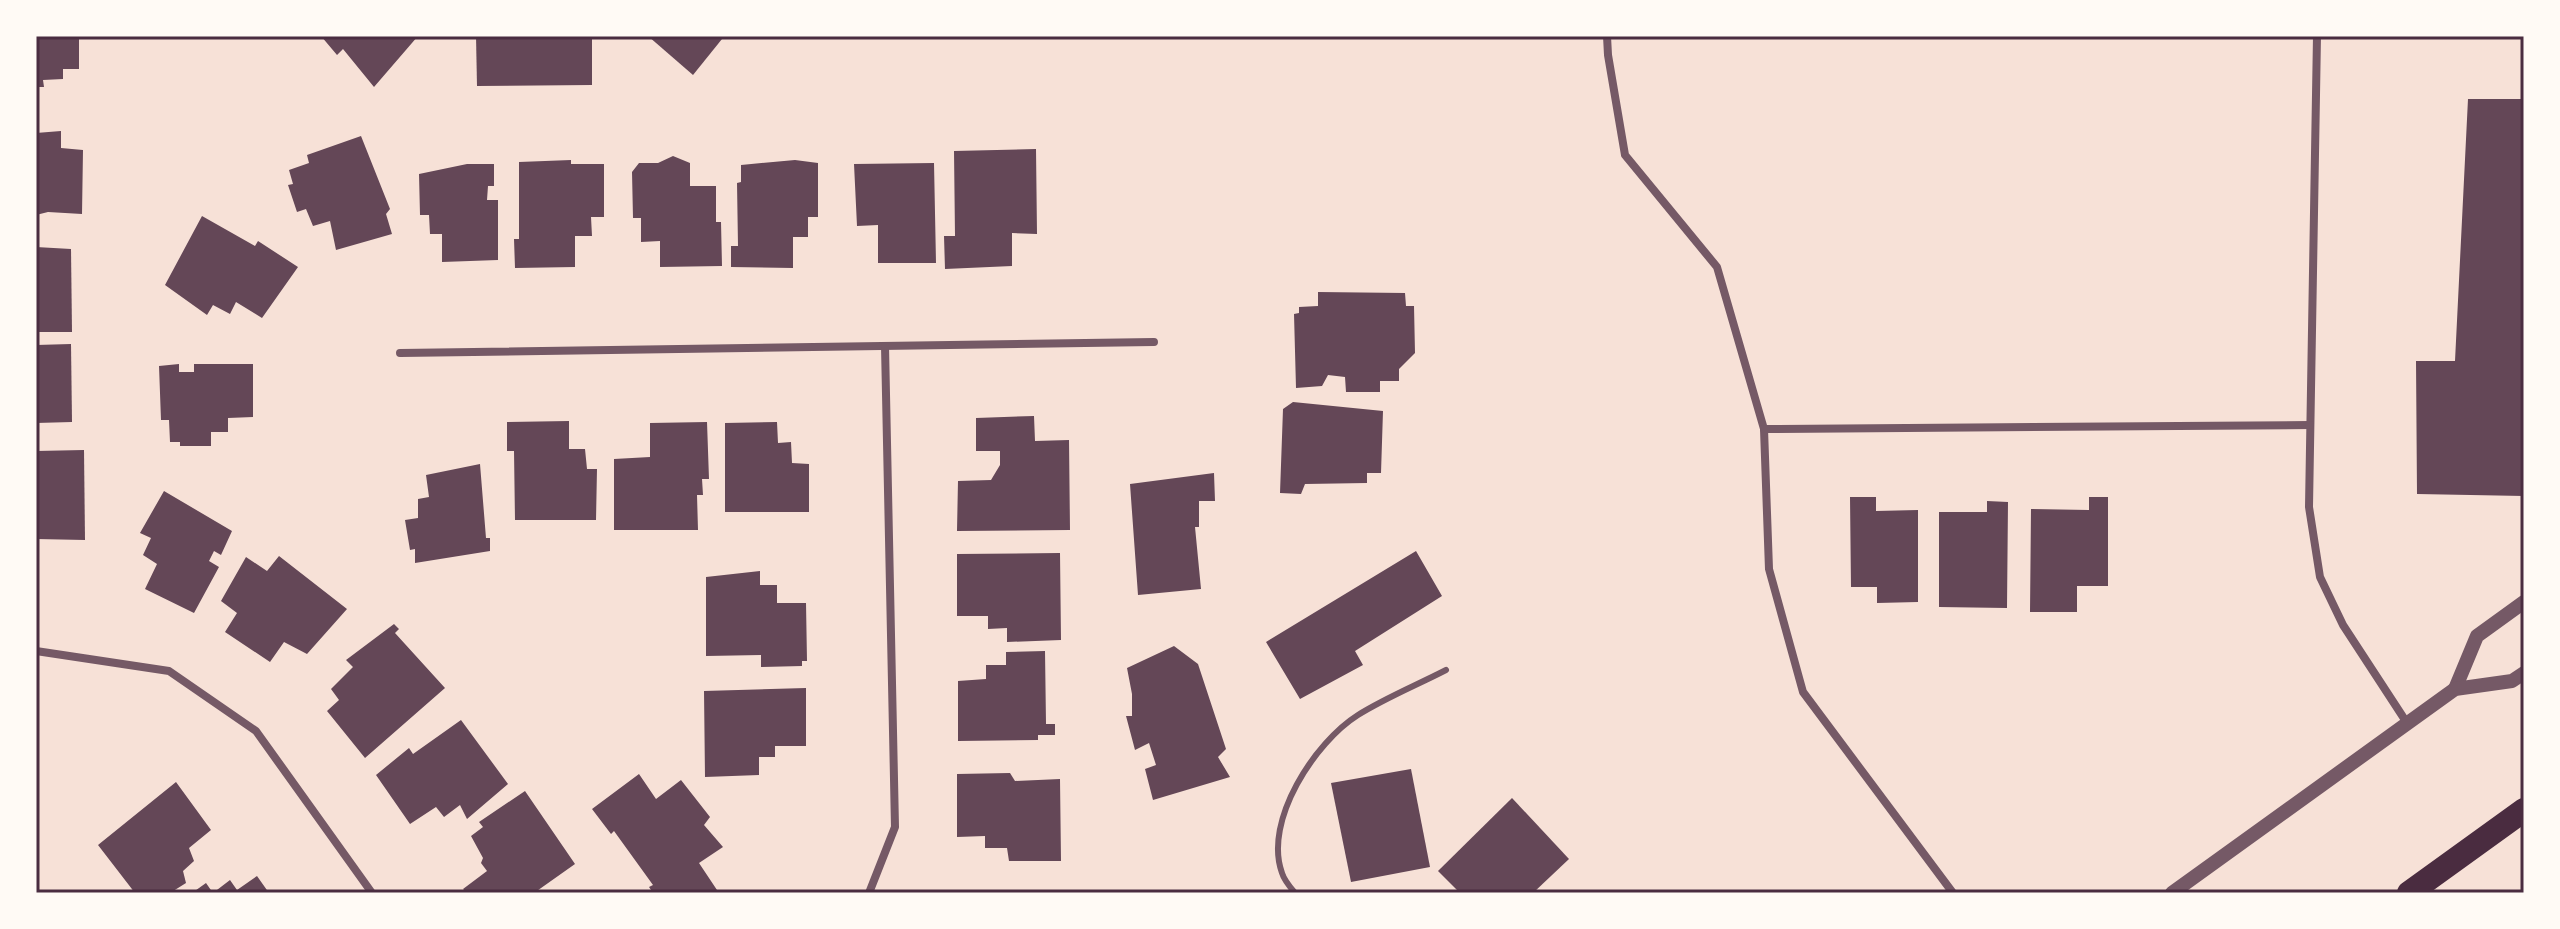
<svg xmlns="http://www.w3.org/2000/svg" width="2560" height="929" font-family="'Fira Sans',sans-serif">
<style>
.building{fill:#644757}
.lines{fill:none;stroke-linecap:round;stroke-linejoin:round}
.service{stroke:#755966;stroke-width:6}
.minor{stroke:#755966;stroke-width:8}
.tertiary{stroke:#755966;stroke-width:14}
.motorway{stroke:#4a2c40;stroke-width:24}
.neatline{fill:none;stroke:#4a2c40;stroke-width:3}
</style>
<rect width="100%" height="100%" fill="#f7e1d7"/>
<g class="building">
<polygon points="36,36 79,36 79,69 63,69 63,79 43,80 44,87 36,87"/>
<polygon points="321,36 418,36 374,87 343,49 337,55"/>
<polygon points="476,36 592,36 592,85 477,86"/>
<polygon points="648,36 719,36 722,39 693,75"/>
<polygon points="2468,99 2524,99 2524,496 2417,494 2416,361 2455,361"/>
<polygon points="61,131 61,148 83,150 82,214 48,212 36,215 36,133"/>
<polygon points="361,136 390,209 386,214 392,234 336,250 330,221 313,226 306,209 297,212 288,185 293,184 289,170 309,163 307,155"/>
<polygon points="1036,149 1037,234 1012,233 1012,266 945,269 944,236 955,236 954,151"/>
<polygon points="673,156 690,163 690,186 716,186 716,222 721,222 722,266 660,267 660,241 641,242 641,218 633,218 632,172 639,163 658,163"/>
<polygon points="571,160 571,164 604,164 604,217 591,217 592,236 575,236 575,267 515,268 514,239 519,239 519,162"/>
<polygon points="795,160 818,163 818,217 808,217 808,237 793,237 793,268 731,267 731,246 738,246 737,183 741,182 741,165"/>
<polygon points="934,163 936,263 878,263 878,225 857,226 854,164"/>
<polygon points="467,164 494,164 494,186 488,186 487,200 498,200 498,260 442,262 442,234 430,234 429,215 420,215 419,174"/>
<polygon points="202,216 255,246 258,241 298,267 262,318 236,302 230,314 213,305 207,315 165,285"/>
<polygon points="36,247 71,249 72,332 36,332"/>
<polygon points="1318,292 1405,293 1406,306 1414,306 1415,353 1399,369 1399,381 1380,381 1380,392 1346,392 1345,377 1328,375 1322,386 1296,388 1294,314 1299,313 1299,307 1318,306"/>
<polygon points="71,344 72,422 36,423 36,345"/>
<polygon points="179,364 179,372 194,372 194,364 253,364 253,417 228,418 228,432 211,432 211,446 180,446 180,442 170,442 169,420 161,420 159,366"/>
<polygon points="1293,402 1383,411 1381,473 1367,473 1367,483 1305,484 1301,494 1280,493 1283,409"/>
<polygon points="1034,416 1035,441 1069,440 1070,530 957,531 958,481 991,480 1000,465 1000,451 976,451 976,418"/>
<polygon points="569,421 569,449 585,449 587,469 597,469 596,520 515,520 514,451 507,451 507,422"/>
<polygon points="707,422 709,479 702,479 703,495 697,495 698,530 614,530 614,459 650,457 650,423"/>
<polygon points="777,422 778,443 791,442 792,463 809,464 809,512 725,512 725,423"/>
<polygon points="84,450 85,540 36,539 36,451"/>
<polygon points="480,464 486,538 490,538 490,551 415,563 415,549 410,550 405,520 418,518 418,499 429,497 426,475"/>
<polygon points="1214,473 1215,501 1199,501 1199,527 1195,527 1201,589 1138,595 1130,484"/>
<polygon points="164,491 232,531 221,555 214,551 209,561 219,567 194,613 145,589 157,564 143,555 151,538 140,533"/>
<polygon points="1850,497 1876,497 1876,511 1918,510 1918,602 1877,603 1877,587 1851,587"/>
<polygon points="2089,497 2108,497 2108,586 2077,586 2077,612 2030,612 2031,509 2089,510"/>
<polygon points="1987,501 2008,502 2007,608 1939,607 1939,512 1987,512"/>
<polygon points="1416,551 1442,596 1355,651 1363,665 1300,699 1266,642"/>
<polygon points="1060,553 1061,640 1007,642 1007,628 988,629 988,616 957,616 957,554"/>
<polygon points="279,556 347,609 307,654 284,642 270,662 225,632 237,613 221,601 246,557 267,571"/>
<polygon points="760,571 760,585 777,585 777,603 806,603 807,661 802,661 802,666 761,667 761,655 706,656 706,577"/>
<polygon points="394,624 399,629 395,633 445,688 365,758 327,711 339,700 331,689 353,667 346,660"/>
<polygon points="1174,646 1198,664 1226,749 1218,757 1230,777 1153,800 1145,769 1156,765 1149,743 1135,750 1126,716 1132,716 1132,694 1127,668"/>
<polygon points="1045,651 1046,724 1055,724 1055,735 1038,735 1038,740 958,741 958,681 986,679 986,665 1006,665 1006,652"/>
<polygon points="806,688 806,746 775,746 775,757 759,757 759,775 705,777 704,691"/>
<polygon points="461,720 508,784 467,819 460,805 444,817 436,807 410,824 376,775 409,748 413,754"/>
<polygon points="1411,769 1430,867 1351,882 1331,783"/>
<polygon points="1010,773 1015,781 1060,779 1061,861 1009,861 1007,848 985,848 985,836 957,837 957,774"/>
<polygon points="639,774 656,799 681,780 710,817 704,825 723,847 699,863 719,893 653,893 649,887 653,885 614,831 611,834 592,809"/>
<polygon points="176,782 211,830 189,848 194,861 183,871 186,883 170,893 135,893 98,845"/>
<polygon points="525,791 575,864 534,893 467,893 463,889 487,871 481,863 483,858 471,836 483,827 479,822"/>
<polygon points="1512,798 1569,859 1533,893 1460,893 1438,871"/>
<polygon points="257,876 269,893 192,893 206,883 213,893 230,880 237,890"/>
</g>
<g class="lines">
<path class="service" d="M1295,893C1290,887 1284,880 1282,873C1263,821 1315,742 1358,715C1385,698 1417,685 1446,670"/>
<g class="minor">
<polyline points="1607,36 1608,55 1625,155 1717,267 1764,429 1769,569 1803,692 1953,893"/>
<polyline points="2317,36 2309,507 2320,577 2343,625 2407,723"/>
<polyline points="400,353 1154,342"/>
<polyline points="1764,429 2310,425"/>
<polyline points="36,651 169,671 256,731 372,893"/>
<polyline points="869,893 895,827 885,346"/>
</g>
<g class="tertiary">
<polyline points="2455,689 2477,636 2524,602"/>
<polyline points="2172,893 2455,689 2512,681 2524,673"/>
</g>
<polyline class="motorway" points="2409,893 2524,810"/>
</g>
<rect width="2560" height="929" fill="none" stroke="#fffaf5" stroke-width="76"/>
<rect x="38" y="38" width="2484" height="853" class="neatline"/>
</svg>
